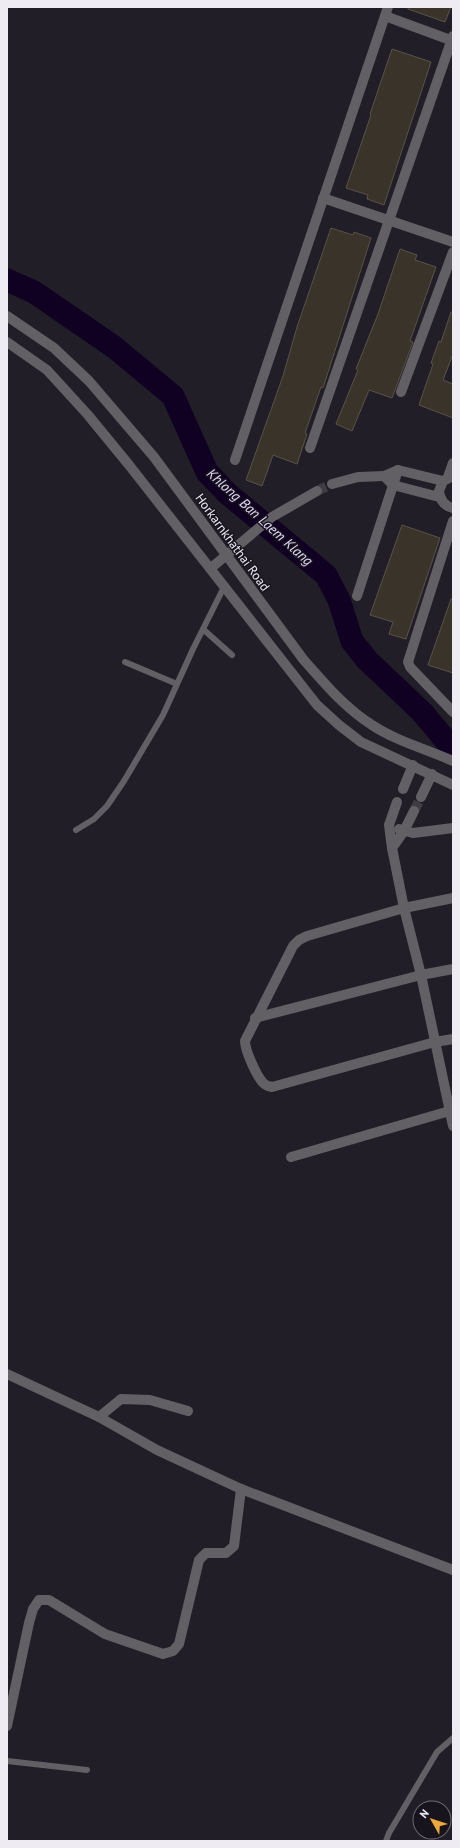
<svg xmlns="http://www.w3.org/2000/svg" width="460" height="1848" font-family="'PT Sans',sans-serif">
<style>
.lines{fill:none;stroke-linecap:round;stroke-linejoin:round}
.river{stroke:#100022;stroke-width:23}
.building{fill:#3a3329;stroke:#5a5249}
.street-tunnel{stroke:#403d45;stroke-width:10;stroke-dasharray:10 5;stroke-linecap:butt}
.lane{stroke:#626065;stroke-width:6}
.street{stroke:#626065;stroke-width:10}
.labels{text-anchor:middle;stroke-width:3;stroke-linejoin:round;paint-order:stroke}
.street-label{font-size:13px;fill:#eeebf2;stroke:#18141e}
.water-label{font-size:14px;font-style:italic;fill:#e3d5f9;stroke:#18141e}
</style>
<rect width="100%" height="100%" fill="#211e27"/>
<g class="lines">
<polyline class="river" points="7,280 34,292 114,347 173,396 207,472 228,494 326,575 339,600 352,641 367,660 422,712 453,749"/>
</g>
<g class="building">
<polygon points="408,7 451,7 445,22 408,9"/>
<polygon points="392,49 431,62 384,205 367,199 368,195 346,188 371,115 370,114"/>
<polygon points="331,228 353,235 354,232 371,238 323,388 321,387 305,433 307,434 297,464 273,455 262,486 246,480 283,376 297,327"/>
<polygon points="400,249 417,255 415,260 436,267 410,341 413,342 392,398 369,390 352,431 336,424 358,370 356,369 378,314"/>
<polygon points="451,312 453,312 453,354 443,380 453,384 453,418 419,405 433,364 431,363 439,341 441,342"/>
<polygon points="402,525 440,538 406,639 389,634 393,622 370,615"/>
<polygon points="451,599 453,599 453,673 428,665"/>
</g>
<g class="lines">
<g class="street-tunnel">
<polyline points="317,491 332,484"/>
<polyline points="414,811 421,797"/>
</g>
<g class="lane">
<polyline points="204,630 232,655"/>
<polyline points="125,662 177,684"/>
<polyline points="76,830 94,819 107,806 124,781 163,715 193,649 224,587"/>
<polyline points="7,1761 87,1770"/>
<polyline points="386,1841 389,1833 437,1752 453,1738"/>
</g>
<g class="street">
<polyline points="385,16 453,41"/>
<polyline points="323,198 453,242"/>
<path d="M7,316L54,348L89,381L154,457L303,659C324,683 345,708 372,725C396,741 426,749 453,761"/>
<polyline points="7,342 47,370 88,415 129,465 317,705 339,725 361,742 453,785"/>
<polyline points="401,392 453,252"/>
<polyline points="310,448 453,36"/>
<polyline points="235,460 388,7"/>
<path d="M453,476L443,481L439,491C440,500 444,506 453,508"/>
<polyline points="448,477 453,463"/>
<polyline points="332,484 358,477 384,476"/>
<polyline points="439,497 393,485 384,476 398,470 443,481"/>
<polyline points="453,521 408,662 410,667 453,712"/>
<polyline points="211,568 272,517 317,491"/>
<polyline points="357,596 398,470"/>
<polyline points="403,789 413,765"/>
<polyline points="421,797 432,774"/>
<polyline points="397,802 389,825 392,848 404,831 414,811"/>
<polyline points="399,829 413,833 453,828"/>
<polyline points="392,848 404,908 421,975 453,1126"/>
<path d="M453,898L404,908L307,936L299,940L293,946L245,1041C245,1050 258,1081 266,1085C267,1086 272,1087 272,1087L435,1042L453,1039"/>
<polyline points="255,1018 421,975 453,969"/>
<polyline points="291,1157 453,1110"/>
<polyline points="7,1374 99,1417 157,1450 241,1489 453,1570"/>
<polyline points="99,1417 121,1399 150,1400 188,1411"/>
<polyline points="7,1726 29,1623 33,1609 39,1600 49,1600 105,1634 163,1654 173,1651 179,1644 199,1560 206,1553 226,1553 234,1546 241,1489"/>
</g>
</g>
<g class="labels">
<g class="street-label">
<text transform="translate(233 542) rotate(54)" y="5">Horkarnkhathai Road</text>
</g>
<g class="water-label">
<text transform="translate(260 517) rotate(42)" y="5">Khlong Ban Laem Klang</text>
</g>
</g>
<rect width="460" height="1848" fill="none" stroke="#eeebf2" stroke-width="16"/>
<g transform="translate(432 1820) rotate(309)"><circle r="19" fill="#18141e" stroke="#6e6a73"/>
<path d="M0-3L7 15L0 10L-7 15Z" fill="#eda83b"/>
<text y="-6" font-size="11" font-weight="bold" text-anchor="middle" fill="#eeebf2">N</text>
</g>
</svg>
